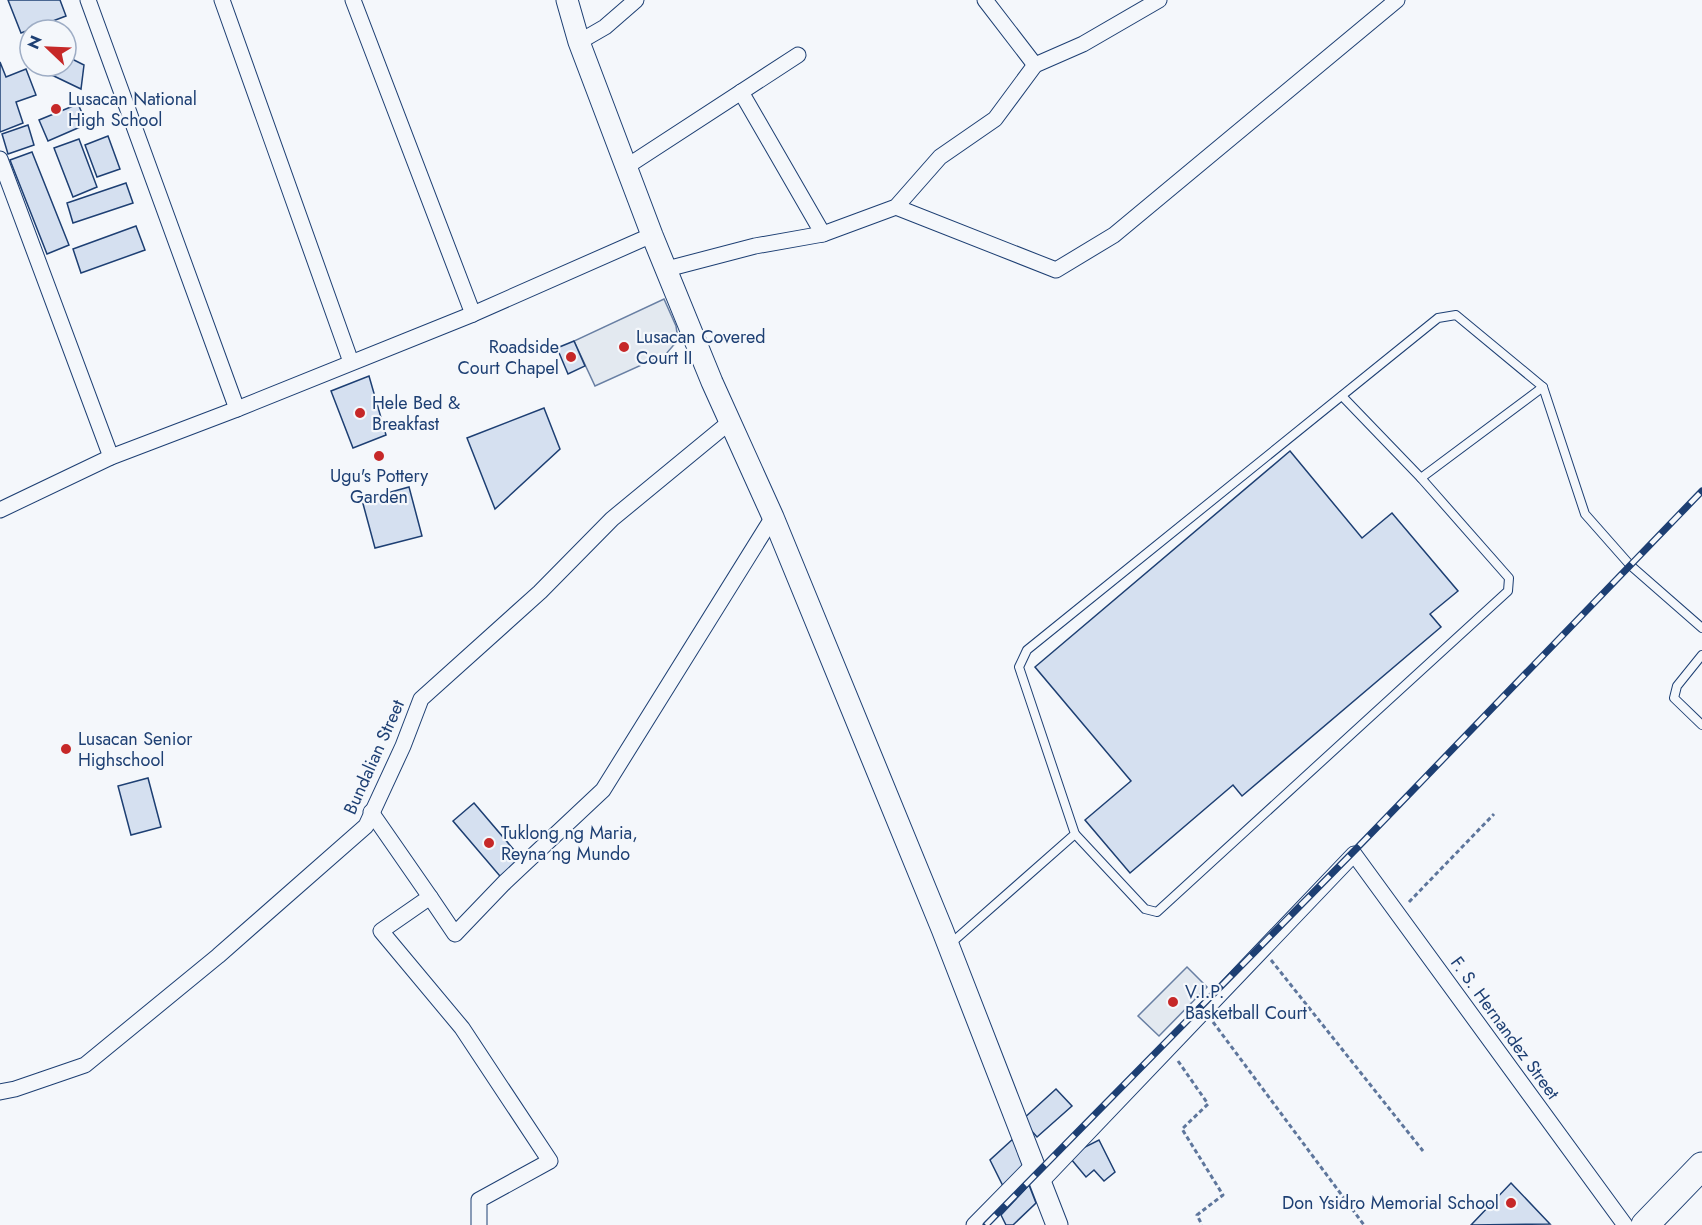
<svg xmlns="http://www.w3.org/2000/svg" width="1702" height="1225" font-family="Jost,sans-serif">
<style>
.green{fill:#e3e9f0;stroke:#687fa3;stroke-width:1.5}
.building{fill:#d5e0f0;stroke:#1d3f73;stroke-width:1.5}
.lines{fill:none;stroke-linecap:round;stroke-linejoin:round}
.lane-casing{stroke:#1d3f73;stroke-width:10}
.street-casing{stroke:#1d3f73;stroke-width:17}
.secondary-casing{stroke:#1d3f73;stroke-width:23}
.highway-casing{stroke:#1d3f73;stroke-width:29}
.path{stroke:#5e769c;stroke-width:3;stroke-dasharray:4.5 3;stroke-linecap:butt}
.lane{stroke:#f4f7fb;stroke-width:8}
.street{stroke:#f4f7fb;stroke-width:15}
.secondary{stroke:#f4f7fb;stroke-width:21}
.highway{stroke:#f4f7fb;stroke-width:27}
.rail-casing{stroke:#1d3f73;stroke-width:7}
.rail{stroke:#f4f7fb;stroke-width:4.5;stroke-dasharray:14;stroke-linecap:butt}
.poi-dot{fill:#c62828;stroke:#f4f7fb;stroke-width:2}
.labels{text-anchor:middle;stroke-width:4.5;stroke-linejoin:round;paint-order:stroke}
.poi-label{font-size:18px;fill:#1d3f73;stroke:#f4f7fb;text-anchor:start}
.street-label{font-size:18px;fill:#1d3f73;stroke:#f4f7fb}
</style>
<rect width="100%" height="100%" fill="#f4f7fb"/>
<g class="green">
<polygon points="664,299 676,326 678,340 666,354 595,386 574,341"/>
<polygon points="1187,967 1207,987 1159,1036 1138,1016"/>
</g>
<g class="building">
<polygon points="8,0 60,0 66,16 21,33"/>
<polygon points="66,56 84,65 81,89 33,66 66,66"/>
<polygon points="0,62 6,77 26,69 36,95 16,102 23,123 0,132"/>
<polygon points="78,104 87,124 48,141 39,120"/>
<polygon points="28,125 34,145 8,154 2,134"/>
<polygon points="108,136 120,169 97,177 85,145"/>
<polygon points="79,139 97,187 73,197 54,148"/>
<polygon points="32,152 69,245 47,254 10,160"/>
<polygon points="126,183 133,203 73,223 67,203"/>
<polygon points="136,226 145,250 81,273 73,249"/>
<polygon points="574,341 585,366 568,374 557,348"/>
<polygon points="369,376 386,435 353,448 331,391"/>
<polygon points="544,408 560,449 495,509 467,438"/>
<polygon points="1290,451 1362,538 1392,513 1458,591 1430,614 1441,627 1242,796 1233,785 1130,873 1085,820 1131,781 1035,667"/>
<polygon points="409,487 422,536 375,548 362,500"/>
<polygon points="148,778 161,827 131,835 118,786"/>
<polygon points="474,803 526,864 505,882 453,821"/>
<polygon points="1056,1089 1072,1106 1037,1137 1022,1120"/>
<polygon points="1014,1138 1024,1168 1003,1186 990,1160"/>
<polygon points="1099,1140 1115,1172 1104,1181 1094,1170 1086,1177 1071,1159 1083,1148"/>
<polygon points="1511,1183 1550,1224 1471,1225"/>
<polygon points="1029,1185 1036,1203 1013,1225 1006,1225 1001,1215"/>
</g>
<g class="lines">
<g class="lane-casing">
<g id="lane">
<polyline points="1342,396 1421,478"/>
<polyline points="1702,655 1677,686 1674,698 1702,725"/>
<polyline points="1075,834 1145,909 1157,912 1508,591 1509,578 1421,478 1543,387"/>
<polyline points="949,945 1075,834 1019,667 1027,650 1438,318 1456,315 1543,387 1585,514 1630,565 1702,628"/>
</g>
</g>
<g class="street-casing">
<g id="street">
<polyline points="88,0 237,409"/>
<polyline points="222,0 351,362"/>
<polyline points="353,0 473,314"/>
<polyline points="985,0 1035,65"/>
<polyline points="579,42 605,27 636,0"/>
<polyline points="741,92 823,234"/>
<polyline points="0,159 111,457"/>
<polyline points="626,167 798,55"/>
<polyline points="896,207 1056,270 1114,235 1397,0"/>
<polyline points="667,269 755,246 823,234 896,207 940,157 995,119 1035,65 1083,44 1159,0"/>
<polyline points="0,510 111,457 237,409 473,314 652,235"/>
<polyline points="371,812 430,897 381,931 462,1028 550,1161 479,1200 479,1225"/>
<polyline points="430,897 455,934 505,882 603,790 773,517"/>
<polyline points="0,1092 15,1089 85,1065 218,956 366,826 403,746 421,699 540,592 612,519 731,421"/>
<polyline points="1041,1182 1354,854 1625,1225"/>
<polyline points="974,1225 1035,1163"/>
</g>
</g>
<g class="secondary-casing">
<polyline id="secondary" points="567,0 579,42 652,235 712,382 773,517 942,929 1057,1225"/>
</g>
<g class="highway-casing">
<polyline id="highway" points="1645,1225 1702,1166"/>
</g>
<g class="path">
<polyline points="1409,902 1494,814"/>
<polyline points="1271,960 1423,1151"/>
<polyline points="1213,1022 1364,1225"/>
<polyline points="1178,1061 1208,1104 1182,1129 1223,1195 1197,1215 1202,1225"/>
</g>
<use href="#lane" class="lane"/>
<use href="#street" class="street"/>
<use href="#secondary" class="secondary"/>
<use href="#highway" class="highway"/>
<g class="rail-casing">
<polyline id="rail" points="986,1225 1358,847 1702,491"/>
</g>
<use href="#rail" class="rail"/>
</g>
<g class="poi-dot">
<circle cx="56" cy="109" r="6"/>
<circle cx="624" cy="347" r="6"/>
<circle cx="571" cy="357" r="6"/>
<circle cx="360" cy="413" r="6"/>
<circle cx="379" cy="456" r="6"/>
<circle cx="66" cy="749" r="6"/>
<circle cx="489" cy="843" r="6"/>
<circle cx="1173" cy="1002" r="6"/>
<circle cx="1511" cy="1203" r="6"/>
</g>
<g class="labels">
<g class="poi-label">
<text x="68" y="105">Lusacan National<tspan x="68" dy="21">High School</tspan></text>
<text x="636" y="343">Lusacan Covered<tspan x="636" dy="21">Court II</tspan></text>
<text x="559" y="353" text-anchor="end">Roadside<tspan x="559" dy="21">Court Chapel</tspan></text>
<text x="372" y="409">Hele Bed &amp;<tspan x="372" dy="21">Breakfast</tspan></text>
<text x="379" y="482" text-anchor="middle">Ugu's Pottery<tspan x="379" dy="21">Garden</tspan></text>
<text x="78" y="745">Lusacan Senior<tspan x="78" dy="21">Highschool</tspan></text>
<text x="501" y="839">Tuklong ng Maria,<tspan x="501" dy="21">Reyna ng Mundo</tspan></text>
<text x="1185" y="998">V.I.P.<tspan x="1185" dy="21">Basketball Court</tspan></text>
<text x="1499" y="1209" text-anchor="end">Don Ysidro Memorial School</text>
</g>
<g class="street-label">
<text transform="translate(374 757) rotate(-66)" y="6">Bundalian Street</text>
<text transform="translate(1505 1028) rotate(54)" y="6">F. S. Hernandez Street</text>
</g>
</g>
<g transform="translate(48 48) rotate(293)"><circle r="28" fill="#f4f7fb" stroke="#9eadc5" stroke-width="1.5"/>
<path d="M0-4.5L10 22L0 15L-10 22Z" fill="#c62828"/>
<text y="-9" font-size="16" font-weight="bold" text-anchor="middle" fill="#1d3f73">N</text>
</g>
</svg>
